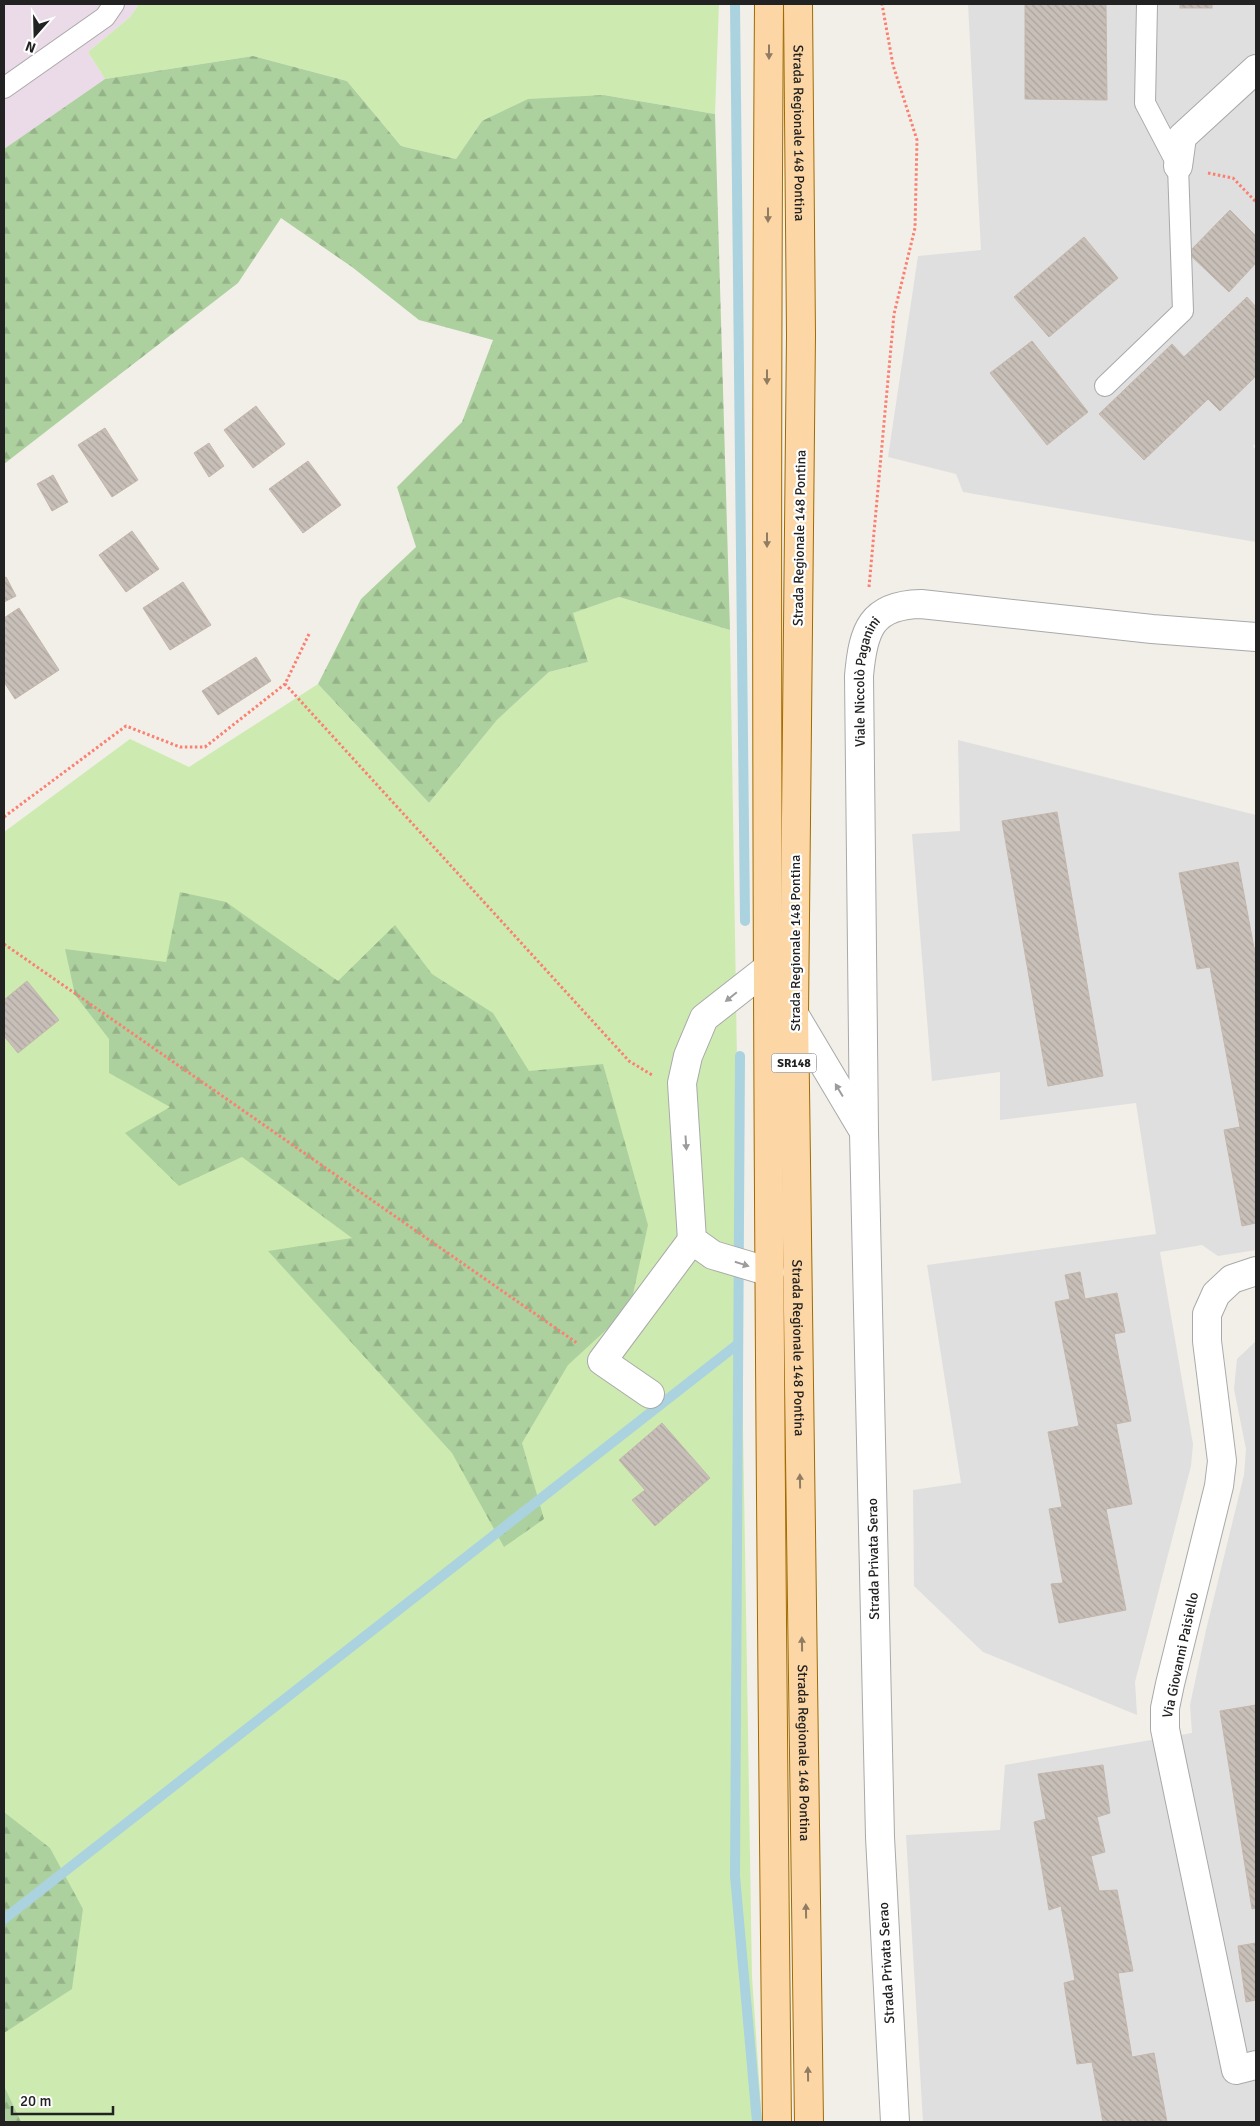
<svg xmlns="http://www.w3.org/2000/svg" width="1260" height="2126" font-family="Signika,sans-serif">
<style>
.residential{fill:#e0dfdf}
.industrial{fill:#ebdbe8}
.grass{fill:#cdebb0}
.forest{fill:url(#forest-firs)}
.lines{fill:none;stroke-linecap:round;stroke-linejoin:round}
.stream{stroke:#aad3df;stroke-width:10}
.building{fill:url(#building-back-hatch);stroke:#c4b6ab}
.lane-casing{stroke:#a9a9a9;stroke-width:22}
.street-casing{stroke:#a9a9a9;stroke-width:30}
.primary-casing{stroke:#a06b00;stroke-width:30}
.path{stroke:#fa8072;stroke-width:3;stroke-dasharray:2.5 2.5;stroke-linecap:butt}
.lane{stroke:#fff;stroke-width:20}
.street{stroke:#fff;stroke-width:28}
.primary{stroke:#fcd6a4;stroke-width:28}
.oneway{fill:#8f7c63}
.oneway2{fill:#9c9c9c}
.labels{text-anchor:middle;stroke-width:4.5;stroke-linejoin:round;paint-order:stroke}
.shield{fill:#fff;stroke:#646464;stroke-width:1}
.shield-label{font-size:12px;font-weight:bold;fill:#222}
.street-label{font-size:14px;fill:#222;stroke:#fff}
</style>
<defs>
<pattern id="forest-firs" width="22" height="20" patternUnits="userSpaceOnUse" patternTransform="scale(1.25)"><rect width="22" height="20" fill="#add19e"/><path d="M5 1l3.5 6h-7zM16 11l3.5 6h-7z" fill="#95b388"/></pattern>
<pattern id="building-back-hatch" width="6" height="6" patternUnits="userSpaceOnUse" patternTransform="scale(1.25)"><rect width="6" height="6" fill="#c7bfb8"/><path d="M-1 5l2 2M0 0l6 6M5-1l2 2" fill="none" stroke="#aba49e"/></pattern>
</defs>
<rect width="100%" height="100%" fill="#f2efe9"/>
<g class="residential">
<polygon points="968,4 1256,4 1256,443 1253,446 1256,450 1256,542 963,492 956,474 888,457 918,256 981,250"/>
<polygon points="958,740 1256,815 1256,1250 1218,1256 1202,1245 1160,1252 1193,1444 1191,1466 1135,1682 1137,1715 983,1652 914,1586 913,1490 961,1483 927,1265 1156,1234 1136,1103 1000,1120 1000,1072 932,1081 912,834 960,831"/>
<polygon points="1256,1341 1256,2122 923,2122 906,1835 1000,1830 1005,1765 1192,1733 1190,1705 1206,1630 1244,1475 1246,1449 1234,1389 1237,1359"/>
</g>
<polygon class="industrial" points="4,4 139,4 130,17 88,52 105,79 4,149"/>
<g class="grass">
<polygon points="139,4 719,4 715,114 604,95 482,121 456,159 401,146 347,81 253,56 105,79 88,52 130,17"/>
<polygon points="619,597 730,630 752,1977 762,2122 4,2122 4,832 130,739 189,767 318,684 429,803 497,720 549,672 588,662 572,613"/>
</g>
<g class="forest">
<polygon points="253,56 347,81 401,146 456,159 482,121 528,99 604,95 715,114 730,630 619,597 573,613 588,662 549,672 497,720 429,803 318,684 361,599 416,547 397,487 462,422 493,340 419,320 352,267 281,218 238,283 4,464 4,149 105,79"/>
<polygon points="180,892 226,902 338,981 395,925 432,974 493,1013 529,1071 603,1064 648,1225 630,1308 568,1365 522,1443 544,1519 504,1547 452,1453 268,1251 352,1238 242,1157 179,1186 125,1133 170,1107 109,1073 109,1039 75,995 65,949 166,962"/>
<polygon points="4,1812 50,1848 83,1909 72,1989 4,2033"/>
<polygon points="4,2086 21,2122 4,2122"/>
</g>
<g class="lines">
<g class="stream">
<polyline points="735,4 745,921"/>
<polyline points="740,1056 735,1876 757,2122"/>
<polyline points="4,1919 738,1344"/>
</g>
</g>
<g class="building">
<polygon points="1025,4 1106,4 1107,100 1025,99"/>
<rect x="1180" y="4" width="32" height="4"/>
<polygon points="1230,210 1256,236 1256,263 1229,292 1188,253"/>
<polygon points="1084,237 1118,278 1049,337 1014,297"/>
<polygon points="1247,297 1256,307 1256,376 1220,411 1208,399 1144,460 1099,414 1172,344 1184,357"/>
<polygon points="1032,341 1088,412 1047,445 990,373"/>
<polygon points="256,406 285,444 253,468 224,430"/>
<polygon points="105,428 138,480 112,497 78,445"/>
<polygon points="209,443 224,466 209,477 194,453"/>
<polygon points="308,461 341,505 303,533 269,489"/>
<polygon points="53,475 68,502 52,511 37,484"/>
<polygon points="132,531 159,569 126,592 99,555"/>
<polygon points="6,577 16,596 4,602 4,578"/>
<polygon points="183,582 211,625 170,650 143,608"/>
<polygon points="19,608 59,670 15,699 4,682 4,618"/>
<polygon points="256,657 271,681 218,715 202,691"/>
<polygon points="1057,812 1103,1076 1048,1086 1002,821"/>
<polygon points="1238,862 1254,948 1256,948 1256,1223 1242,1226 1224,1130 1240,1127 1210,967 1197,969 1179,873"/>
<polygon points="27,981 59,1020 18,1053 4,1036 4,1000"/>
<polygon points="1080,1272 1085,1299 1117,1293 1125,1332 1114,1334 1131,1421 1116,1424 1132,1504 1106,1509 1126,1610 1059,1623 1051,1584 1063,1583 1049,1509 1062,1507 1048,1432 1079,1426 1055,1302 1070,1299 1065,1275"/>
<polygon points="662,1423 710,1478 655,1526 632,1500 645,1490 619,1460"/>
<polygon points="1256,1705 1256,1908 1252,1909 1220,1711"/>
<polygon points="1103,1765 1110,1813 1097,1817 1105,1852 1091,1856 1099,1891 1117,1890 1133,1971 1118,1973 1132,2057 1154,2053 1167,2122 1103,2122 1092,2062 1077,2064 1064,1983 1075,1980 1061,1906 1049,1910 1034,1822 1046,1819 1038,1774"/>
<polygon points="1256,1943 1256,2000 1246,2002 1238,1946"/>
</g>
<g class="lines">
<g class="lane-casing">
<g id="lane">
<polyline points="4,88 105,17 114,4"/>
<polyline points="1105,386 1183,311 1178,166 1145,103 1147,4"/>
</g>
</g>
<g class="street-casing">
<g id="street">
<polyline points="1178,166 1182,137 1256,69"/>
<polyline points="769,967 704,1018 688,1056 682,1083 692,1240 713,1255 770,1272"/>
<polyline points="794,1014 863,1130"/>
<polyline points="1256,1271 1232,1279 1216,1294 1207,1314 1207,1341 1222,1461 1219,1486 1170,1684 1165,1708 1165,1729 1236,2070 1256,2065"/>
<polyline points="650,1394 602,1361 692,1240"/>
<path id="s1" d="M895,2122L880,1837L864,1132L859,676C863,630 871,605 921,604L1152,629L1256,637"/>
</g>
</g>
<g class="primary-casing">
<g id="primary">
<path d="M769,4C764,710 769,1416 777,2122"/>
<path id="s2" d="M798,4L801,335L794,1014L809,2122"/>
</g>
</g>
<g class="path">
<polyline points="1208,173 1233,178 1256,202"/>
<polyline points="869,587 894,314 915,228 917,140 893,65 882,4"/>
<polyline points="309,634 285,684 629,1061 652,1075"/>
<polyline points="4,817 126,726 180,747 205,747 285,684"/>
<polyline points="4,944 577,1343"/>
</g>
<use href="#lane" class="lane"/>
<use href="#street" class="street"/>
<use href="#primary" class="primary"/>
</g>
<defs><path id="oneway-solid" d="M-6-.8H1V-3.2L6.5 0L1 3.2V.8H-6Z" transform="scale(1.25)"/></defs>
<g class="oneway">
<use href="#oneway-solid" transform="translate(769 52) rotate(90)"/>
<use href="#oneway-solid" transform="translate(768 215) rotate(90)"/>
<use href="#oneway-solid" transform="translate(767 377) rotate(90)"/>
<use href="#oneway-solid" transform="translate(767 540) rotate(90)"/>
<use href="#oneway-solid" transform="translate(800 1481) rotate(-91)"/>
<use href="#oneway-solid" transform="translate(802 1644) rotate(-91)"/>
<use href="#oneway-solid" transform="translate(806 1911) rotate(-91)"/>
<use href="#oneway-solid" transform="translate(808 2074) rotate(-91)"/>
</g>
<g class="oneway2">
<use href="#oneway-solid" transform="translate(731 997) rotate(141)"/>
<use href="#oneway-solid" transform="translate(839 1090) rotate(-121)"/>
<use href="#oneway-solid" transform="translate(686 1143) rotate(86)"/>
<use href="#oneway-solid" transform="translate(742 1264) rotate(17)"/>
</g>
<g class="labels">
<rect class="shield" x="771.5" y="1053.5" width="45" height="19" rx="4"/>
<g class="shield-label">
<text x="794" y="1067">SR148</text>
</g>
<g class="street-label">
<text dy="5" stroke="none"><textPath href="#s2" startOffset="129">Strada Regionale 148 Pontina</textPath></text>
<text transform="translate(799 538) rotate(-89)" y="5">Strada Regionale 148 Pontina</text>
<text dy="5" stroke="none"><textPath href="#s1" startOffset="1442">Viale Niccolò Paganini</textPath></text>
<text transform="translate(795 943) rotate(-90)" y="5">Strada Regionale 148 Pontina</text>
<text dy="5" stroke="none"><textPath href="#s2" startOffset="1344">Strada Regionale 148 Pontina</textPath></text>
<text transform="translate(873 1559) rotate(-91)" y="5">Strada Privata Serao</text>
<text transform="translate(1180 1655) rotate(-78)" y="5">Via Giovanni Paisiello</text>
<text dy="5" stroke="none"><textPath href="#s2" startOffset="1749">Strada Regionale 148 Pontina</textPath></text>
<text transform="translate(886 1963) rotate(-93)" y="5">Strada Privata Serao</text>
</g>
</g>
<rect width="1260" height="2126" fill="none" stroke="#222222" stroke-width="10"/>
<g transform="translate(35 35) rotate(200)" stroke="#ffffff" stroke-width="4" paint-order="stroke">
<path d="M0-4L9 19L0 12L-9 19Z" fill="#222222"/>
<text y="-8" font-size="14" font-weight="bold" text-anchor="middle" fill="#222222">N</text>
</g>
<path d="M12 2106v8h101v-8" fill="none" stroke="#222222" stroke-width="2.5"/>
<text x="20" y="2106" font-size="15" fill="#222222" stroke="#ffffff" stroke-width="4" paint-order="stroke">20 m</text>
</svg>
